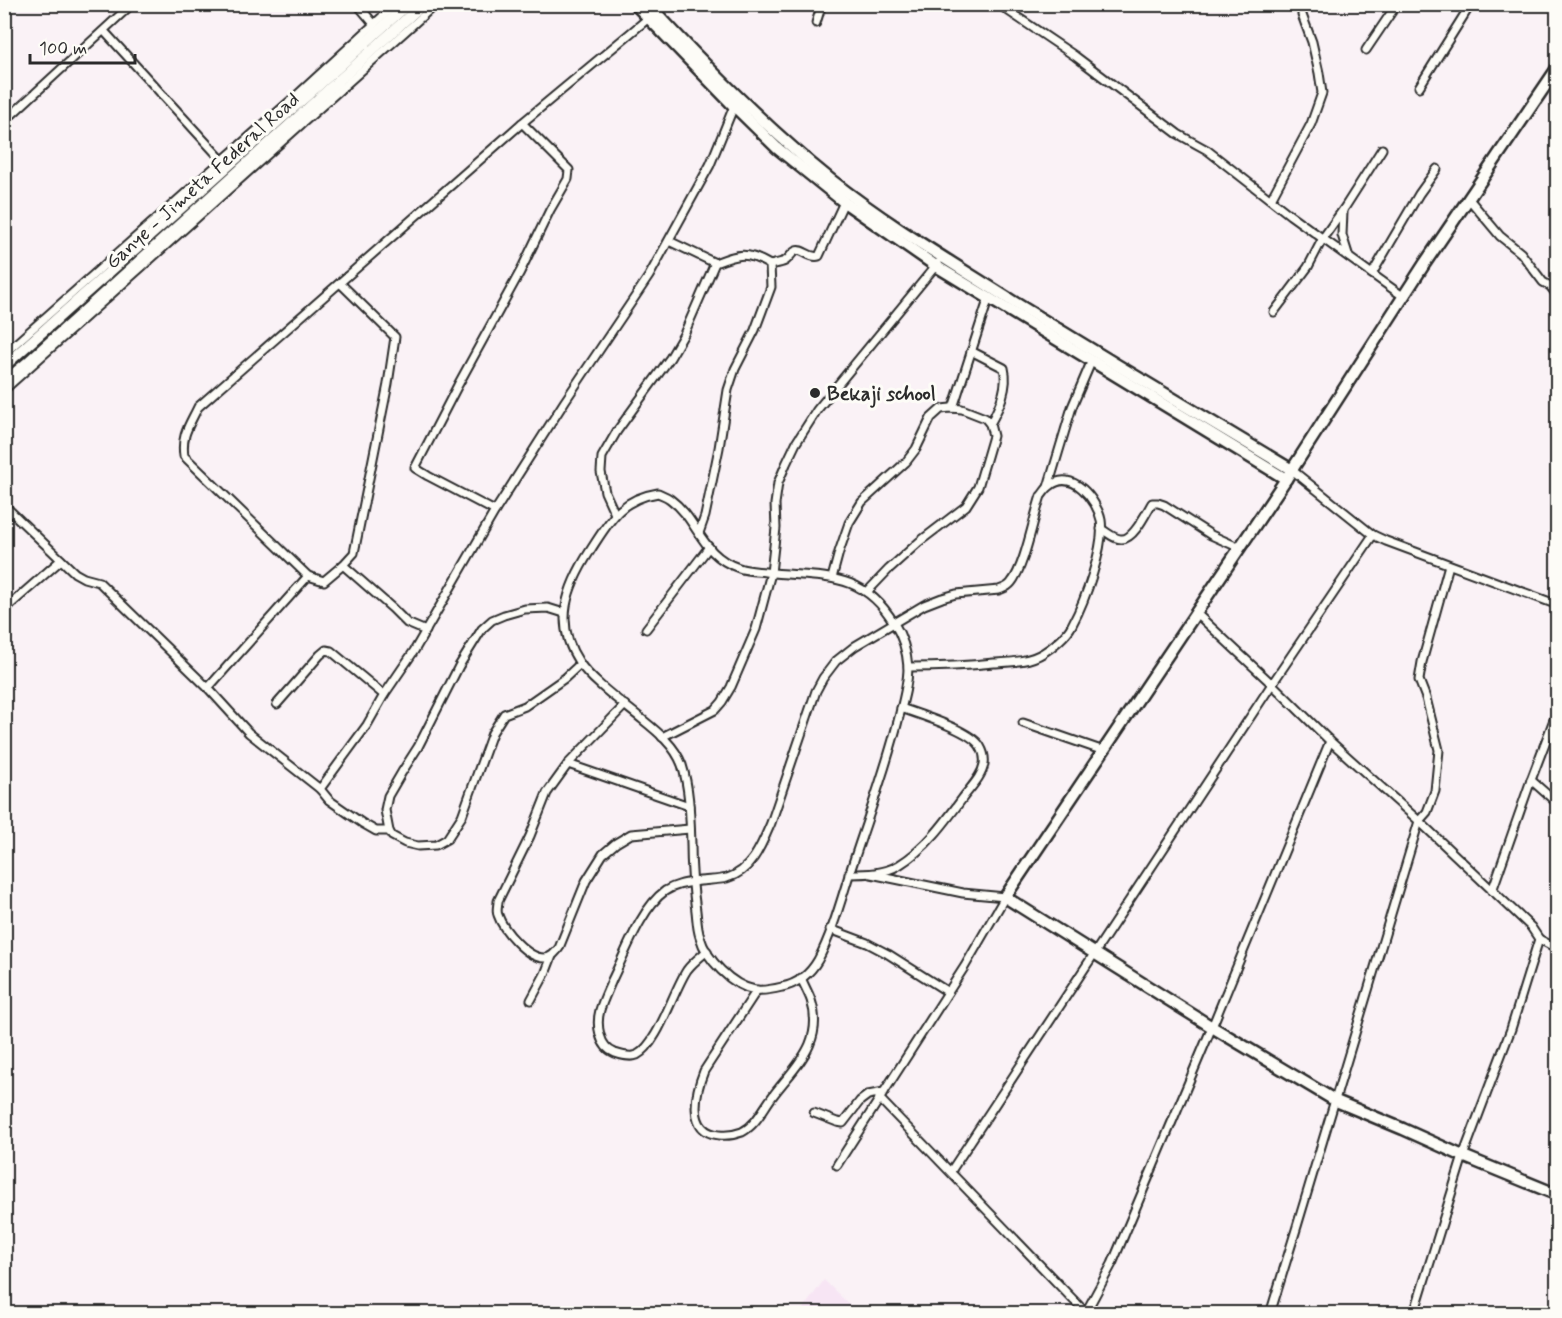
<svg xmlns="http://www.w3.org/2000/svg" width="1562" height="1318" font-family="Mynerve,sans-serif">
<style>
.built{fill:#f7e5f4}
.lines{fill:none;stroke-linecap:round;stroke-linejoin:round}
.street-casing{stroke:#2b2b2b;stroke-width:11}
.secondary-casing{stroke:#2b2b2b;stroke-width:15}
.primary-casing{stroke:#2b2b2b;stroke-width:15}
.street{stroke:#fdfcf7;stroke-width:7}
.secondary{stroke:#fdfcf7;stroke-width:10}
.primary{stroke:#fdfcf7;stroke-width:10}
.poi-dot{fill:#2b2b2b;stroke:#fdfcf7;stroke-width:2}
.labels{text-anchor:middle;stroke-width:6;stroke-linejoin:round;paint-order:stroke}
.street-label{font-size:20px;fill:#2b2b2b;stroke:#fdfcf7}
.poi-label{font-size:20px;font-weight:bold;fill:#2b2b2b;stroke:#fdfcf7;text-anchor:start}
</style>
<rect width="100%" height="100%" fill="#faf2f6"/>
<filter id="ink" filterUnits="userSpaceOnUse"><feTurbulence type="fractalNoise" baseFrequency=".0167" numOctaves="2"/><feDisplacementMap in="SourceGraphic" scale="12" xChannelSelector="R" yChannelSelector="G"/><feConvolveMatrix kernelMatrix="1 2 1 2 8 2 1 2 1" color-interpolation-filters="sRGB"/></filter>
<g filter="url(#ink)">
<polygon class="built" points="824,1280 858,1313 800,1313"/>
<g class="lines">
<g class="street-casing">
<g id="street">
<polyline points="357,4 374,24"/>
<polyline points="998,4 1075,56 1178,134 1207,150 1290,215 1404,297"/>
<polyline points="816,23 822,4"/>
<polyline points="104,31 222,160"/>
<polyline points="1366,50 1397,4"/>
<polyline points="1419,87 1471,4"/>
<polyline points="7,119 132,4"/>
<polyline points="1271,199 1311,124 1322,93 1319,73 1312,42 1302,15 1302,4"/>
<polyline points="1469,199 1500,236 1521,253 1543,282 1550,286 1558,296"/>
<polyline points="1343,212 1342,235 1349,257"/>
<polyline points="669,241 715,263"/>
<polyline points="1372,274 1419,194 1437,169"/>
<path d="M340,283L395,337L388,384L354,553L343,565L324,581L308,576L184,456C181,435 189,426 198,407L522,123L651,16"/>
<polyline points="1274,312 1308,267 1323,238 1345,207 1382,149"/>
<path d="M971,351L1004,368C1009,387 999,408 990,424"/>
<polyline points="4,354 208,173 297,95 396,4"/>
<polyline points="4,390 436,4"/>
<polyline points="953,408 989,297"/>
<polyline points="1292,470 1373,535 1386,541 1558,605"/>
<polyline points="1048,487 1072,407 1092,360"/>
<path d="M658,493C662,495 666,496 670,499C699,520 700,555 739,568C747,571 756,571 765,572C819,579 861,568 894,623C902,636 907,652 908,667C908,683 904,698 900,713C888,763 870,811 854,860C843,892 834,930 818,960C810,974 797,984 782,987C774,989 764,991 755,990C732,986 706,959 700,937C697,929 697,919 696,911C693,889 691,867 691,844C690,818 690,790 682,765C675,746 658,732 643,720C625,705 591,681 579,662C553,623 567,587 590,551C610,520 620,499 658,493Z"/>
<polyline points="4,505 75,573 84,578 99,582 208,688 249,733 320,789 329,800 362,823 376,831 389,831"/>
<polyline points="495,511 428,476 415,468 458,385 520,272 550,210 568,179 569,170 522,123"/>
<path d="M615,514L605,492L601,472L602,457L617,431L670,358L684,334L715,263C739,254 746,251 770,265C774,264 781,263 785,261C789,259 792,252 796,251C803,248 809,259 819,256L844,202"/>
<path d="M1101,529C1107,532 1115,540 1122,539C1134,539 1146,513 1152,503H1158L1164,505L1211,535L1240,548"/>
<polyline points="699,533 705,516 719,448 728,390 735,369 755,330 771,287 770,265"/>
<polyline points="343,565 392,608 407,623 426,631"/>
<polyline points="832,578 839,552 849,523 862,502 906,462 916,449 931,418 941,409 951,408 962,409 985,418 990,424 993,436 978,487 966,506 919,542 889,569 867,592"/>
<polyline points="4,610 61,560"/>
<polyline points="1195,612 1272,684 1330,741 1419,821 1531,927 1539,939 1558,949"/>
<polyline points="564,613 548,608 525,609 504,615 492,620 482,629 459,666 418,747 402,772 388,796 385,810 389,831 392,836 405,843 418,846 436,845 447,839 462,816 492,733 504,714 525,706 565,678 580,664"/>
<polyline points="646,629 709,547"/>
<polyline points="208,688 308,576"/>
<polyline points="277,704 320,655 326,650 331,651 384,695"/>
<path d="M625,705L568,764L547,793L530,836L498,901C498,906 496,911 498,915C503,930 527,958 544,958C551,958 555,953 559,948L586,881L603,854L616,843L631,834L690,829"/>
<polyline points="1023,723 1104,751"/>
<polyline points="662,737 715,710 722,702 731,687 756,629 771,573 776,528 775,504 778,483 786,464 796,443 817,410 938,263"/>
<polyline points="568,764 689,806"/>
<polyline points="1531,780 1558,804"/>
<polyline points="320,789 367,725 384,695 414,651 495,511 565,401 649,276 710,165 734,106"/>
<path d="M849,874C866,874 884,874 899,865C927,848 946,821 965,795C972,786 982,776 984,764C985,758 983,751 980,746C970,730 920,715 901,708"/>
<polyline points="1492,891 1531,780 1558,709"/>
<polyline points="830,929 867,943 888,954 948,992"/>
<path d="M707,951C700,957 692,963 687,970C673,991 658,1045 637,1055C630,1058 621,1055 615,1053C599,1047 596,1025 600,1010C603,1000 608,990 612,980C625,954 641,908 665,891C676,884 688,883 700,881C709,880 718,880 727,878C752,871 762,844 771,823L816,691L823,678L836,661L855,646L924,605L942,598L956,594L999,590C1004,588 1008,587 1011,583C1025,566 1033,519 1041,496C1044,493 1046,488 1050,486C1072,468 1097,500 1101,520C1105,546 1085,601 1072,625C1067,635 1053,647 1043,653C1029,662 1010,662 994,663C966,666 937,667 908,667"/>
<path d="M757,990L704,1071C696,1091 686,1132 719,1135C727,1136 734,1135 742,1132C756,1125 763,1109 772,1097C795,1066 825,1043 811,1000C808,992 804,985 801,978"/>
<polyline points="531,1000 545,974 552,956"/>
<polyline points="879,1098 1087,1314"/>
<polyline points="814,1113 837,1122 843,1123 860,1101 868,1095 884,1092"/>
<polyline points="837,1165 965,966 1005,897 963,893 871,874"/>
<polyline points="951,1171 1272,684 1373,535"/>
<polyline points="1085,1314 1112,1264 1212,1027 1330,741"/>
<path d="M1270,1314C1321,1150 1369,985 1419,821L1427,812L1435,791L1439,750L1426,698L1419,680L1422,662L1449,565"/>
<polyline points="1414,1314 1463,1156 1511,1029 1539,939"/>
</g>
</g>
<g class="secondary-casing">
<g id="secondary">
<polyline points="635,4 734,106 777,148 844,202 936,266 1286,479"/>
<path d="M648,4C705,66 765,127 831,180C888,225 951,262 1012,301C1105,358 1198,414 1292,470"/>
<polyline points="1558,67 1425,263 1286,479 1005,897 1212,1027 1336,1101 1403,1129 1463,1156 1558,1195"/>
</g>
</g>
<g class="primary-casing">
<g id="primary">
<polyline points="4,366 321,83 408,4"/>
<polyline points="4,382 28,362 423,4"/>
</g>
</g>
<use href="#street" class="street"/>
<use href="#secondary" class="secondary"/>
<use href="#primary" class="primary"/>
</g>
</g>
<circle class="poi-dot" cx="815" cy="393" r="6"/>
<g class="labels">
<g class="street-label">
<text transform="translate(202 180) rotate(-42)" y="7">Ganye - Jimeta Federal Road</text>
</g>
<g class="poi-label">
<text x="827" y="400">Bekaji school</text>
</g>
</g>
<rect width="1562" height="1318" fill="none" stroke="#fdfcf7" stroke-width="24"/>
<rect x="12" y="12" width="1538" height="1294" fill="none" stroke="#2b2b2b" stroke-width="2" filter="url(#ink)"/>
<path d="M30 54v9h105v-9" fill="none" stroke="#2b2b2b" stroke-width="3"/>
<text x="39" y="54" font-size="18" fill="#2b2b2b" stroke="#fdfcf7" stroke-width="4.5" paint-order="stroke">100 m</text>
</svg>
